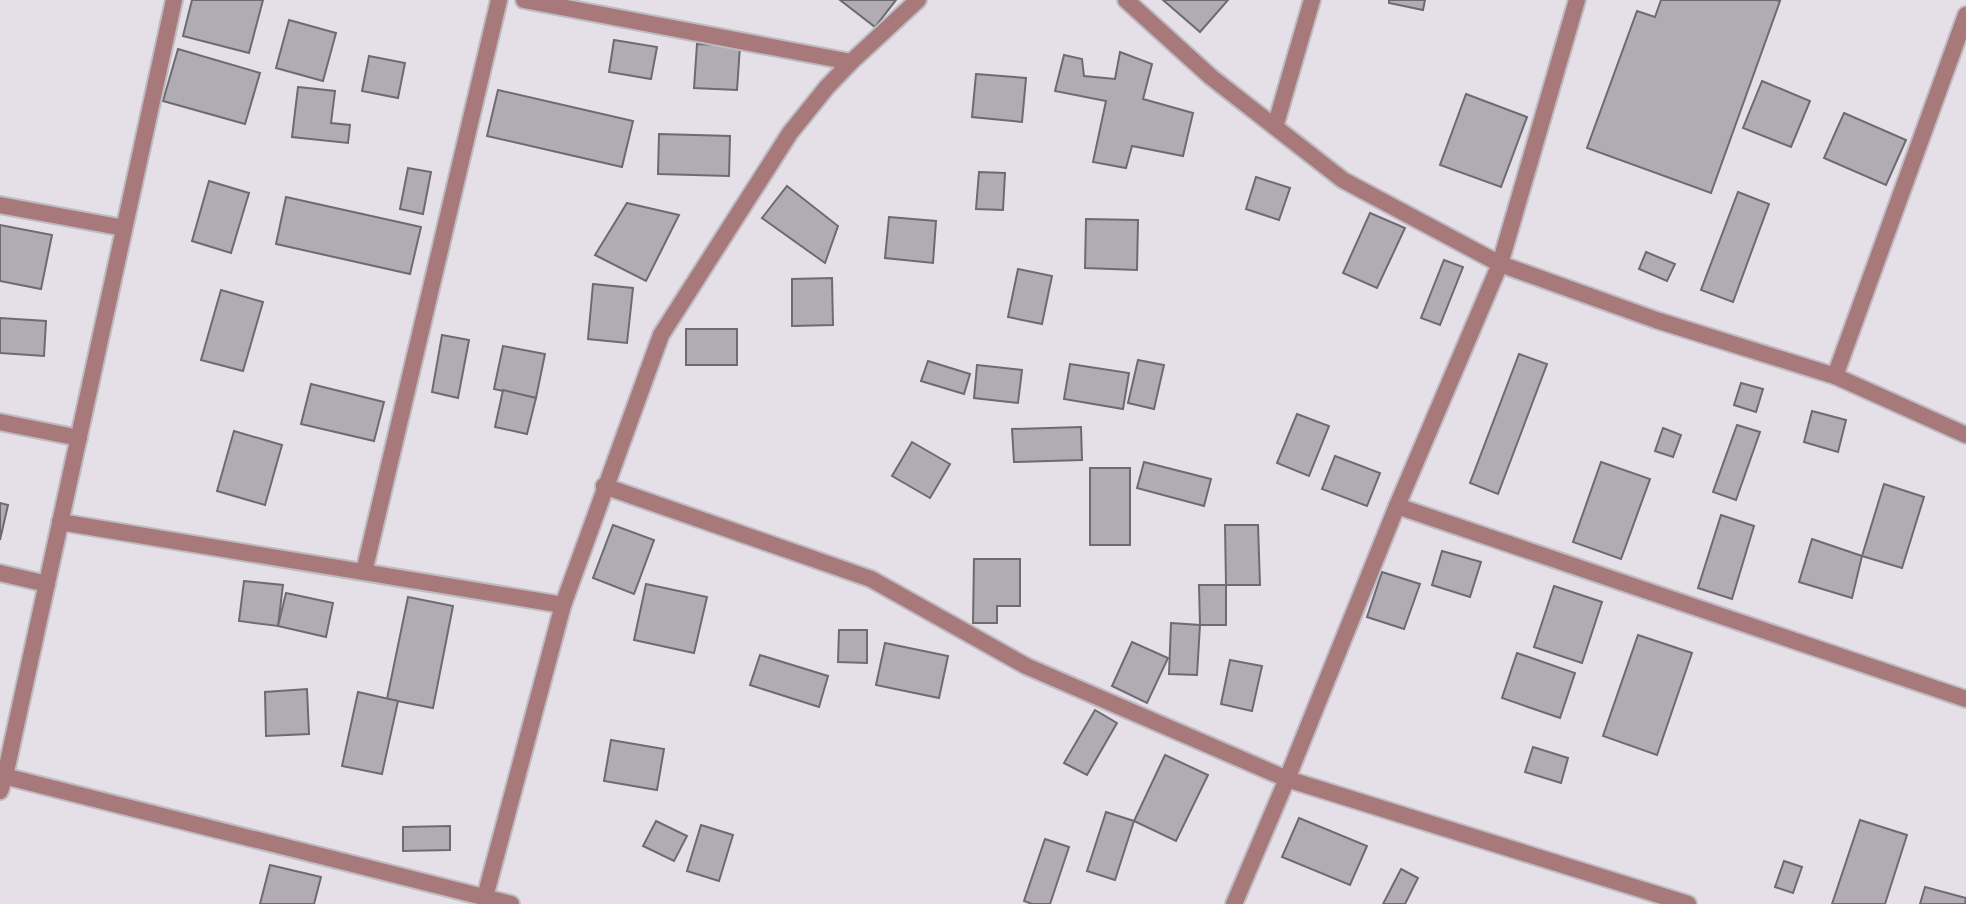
<svg xmlns="http://www.w3.org/2000/svg" width="1966" height="904" font-family="Barlow,sans-serif">
<style>
.building{fill:#b1acb4;stroke:#6e6a71;stroke-width:2}
.lines{fill:none;stroke-linecap:round;stroke-linejoin:round}
.street-casing{stroke:#bfbbc2;stroke-width:20}
.street{stroke:#a7797b;stroke-width:16}
</style>
<rect width="100%" height="100%" fill="#e5e0e8"/>
<g class="building">
<polygon points="192,0 263,0 249,53 183,36"/>
<polygon points="840,0 896,0 875,27"/>
<polygon points="1163,0 1228,0 1200,32"/>
<polygon points="1389,0 1425,0 1423,10 1389,3"/>
<polygon points="1661,0 1776,0 1780,1 1711,193 1587,148 1637,11 1655,17"/>
<polygon points="289,20 336,33 323,81 276,68"/>
<polygon points="614,40 657,47 651,79 609,72"/>
<polygon points="697,44 740,46 737,90 694,88"/>
<polygon points="178,49 260,73 245,124 163,101"/>
<polygon points="1120,52 1152,64 1143,99 1193,113 1183,156 1132,146 1126,168 1093,162 1106,101 1055,91 1064,55 1082,59 1084,76 1115,79"/>
<polygon points="369,56 405,63 398,98 362,91"/>
<polygon points="976,74 1026,78 1022,122 972,117"/>
<polygon points="1762,81 1810,101 1791,147 1743,128"/>
<polygon points="298,87 335,91 331,123 350,125 348,143 292,137"/>
<polygon points="498,90 633,121 622,167 487,136"/>
<polygon points="1466,94 1527,117 1501,187 1440,165"/>
<polygon points="1844,113 1906,140 1886,185 1824,158"/>
<polygon points="659,134 730,136 729,176 658,174"/>
<polygon points="408,168 431,172 423,214 400,209"/>
<polygon points="979,172 1005,173 1003,210 976,209"/>
<polygon points="1256,177 1290,188 1279,220 1246,209"/>
<polygon points="209,181 249,193 231,253 192,241"/>
<polygon points="787,186 838,226 825,263 762,218"/>
<polygon points="1738,192 1769,204 1733,302 1701,290"/>
<polygon points="286,197 421,227 410,274 276,244"/>
<polygon points="627,203 679,215 646,281 595,255"/>
<polygon points="1370,213 1405,228 1377,288 1343,273"/>
<polygon points="889,217 936,221 933,263 885,258"/>
<polygon points="1086,219 1138,220 1137,270 1085,268"/>
<polygon points="0,225 52,235 41,289 0,281"/>
<polygon points="1646,252 1675,264 1667,281 1639,269"/>
<polygon points="1444,260 1463,267 1440,325 1421,318"/>
<polygon points="1018,269 1052,276 1042,324 1008,317"/>
<polygon points="832,278 833,325 792,326 792,279"/>
<polygon points="593,284 633,288 627,343 588,339"/>
<polygon points="221,290 263,302 243,371 201,360"/>
<polygon points="0,318 46,321 44,356 0,353"/>
<rect x="686" y="329" width="51" height="36"/>
<polygon points="442,335 469,340 458,398 432,392"/>
<polygon points="503,346 545,354 536,398 494,389"/>
<polygon points="1519,354 1547,364 1498,494 1470,483"/>
<polygon points="1138,360 1164,365 1154,409 1128,403"/>
<polygon points="928,361 970,374 964,394 921,381"/>
<polygon points="1070,364 1129,373 1123,409 1064,399"/>
<polygon points="977,365 1022,370 1018,403 974,398"/>
<polygon points="1741,383 1763,389 1756,412 1734,405"/>
<polygon points="311,384 384,402 374,441 301,424"/>
<polygon points="503,390 536,398 527,434 495,427"/>
<polygon points="1812,411 1846,420 1838,452 1804,442"/>
<polygon points="1297,414 1329,426 1309,476 1277,463"/>
<polygon points="1737,425 1760,432 1736,500 1713,492"/>
<polygon points="1081,427 1082,460 1014,462 1012,429"/>
<polygon points="1663,428 1681,435 1673,457 1655,451"/>
<polygon points="234,431 282,445 265,505 217,491"/>
<polygon points="912,442 950,464 930,498 892,476"/>
<polygon points="1335,456 1380,473 1367,506 1322,489"/>
<polygon points="1144,462 1211,479 1204,506 1137,488"/>
<polygon points="1601,462 1650,479 1621,559 1573,542"/>
<rect x="1090" y="468" width="40" height="77"/>
<polygon points="1884,484 1924,497 1902,568 1862,556"/>
<polygon points="0,503 8,505 0,540"/>
<polygon points="1721,515 1754,526 1732,599 1698,588"/>
<polygon points="613,525 654,540 634,594 593,578"/>
<polygon points="1225,525 1258,525 1260,585 1226,585"/>
<polygon points="1812,539 1862,556 1852,598 1799,582"/>
<polygon points="1442,551 1481,562 1470,597 1432,585"/>
<polygon points="974,559 1020,559 1020,606 997,606 997,623 973,623"/>
<polygon points="1382,572 1420,584 1404,629 1367,617"/>
<polygon points="244,581 283,585 278,626 239,621"/>
<polygon points="646,584 707,597 694,653 634,640"/>
<polygon points="1199,585 1226,585 1226,625 1200,625"/>
<polygon points="1554,586 1602,602 1582,663 1534,647"/>
<polygon points="286,593 333,603 326,637 278,626"/>
<polygon points="408,597 453,606 433,708 387,699"/>
<polygon points="1171,623 1200,625 1197,675 1169,674"/>
<polygon points="839,630 867,630 867,663 838,662"/>
<polygon points="1638,635 1692,653 1657,755 1603,736"/>
<polygon points="1132,642 1168,658 1147,703 1112,686"/>
<polygon points="885,643 948,656 939,698 876,685"/>
<polygon points="1517,653 1575,673 1560,718 1502,698"/>
<polygon points="760,655 828,676 819,707 750,685"/>
<polygon points="1230,660 1262,666 1252,711 1221,704"/>
<polygon points="307,689 309,734 266,736 265,692"/>
<polygon points="358,692 398,701 382,774 342,766"/>
<polygon points="1095,710 1117,723 1087,775 1064,763"/>
<polygon points="611,740 664,749 657,790 604,781"/>
<polygon points="1533,747 1568,758 1561,783 1525,772"/>
<polygon points="1165,755 1208,775 1176,841 1134,821"/>
<polygon points="1106,812 1134,821 1115,880 1087,871"/>
<polygon points="1299,818 1367,846 1350,885 1282,857"/>
<polygon points="1860,820 1907,835 1885,904 1832,904"/>
<polygon points="656,821 687,836 674,861 643,846"/>
<polygon points="701,825 733,835 719,881 687,871"/>
<polygon points="450,826 450,850 403,851 403,827"/>
<polygon points="1045,839 1069,847 1050,904 1032,904 1024,901"/>
<polygon points="1784,861 1802,867 1793,893 1775,887"/>
<polygon points="270,865 321,877 314,904 260,904"/>
<polygon points="1401,869 1418,878 1405,904 1383,904"/>
<polygon points="1925,887 1966,898 1965,904 1920,904"/>
</g>
<g class="lines">
<g class="street-casing">
<g id="street">
<polyline points="524,0 851,62"/>
<polyline points="1126,0 1211,77 1343,180 1500,264 1656,320 1835,376 1966,435"/>
<polyline points="1275,127 1312,0"/>
<polyline points="0,205 124,228"/>
<polyline points="1835,376 1966,15"/>
<polyline points="0,422 79,438"/>
<polyline points="604,486 871,579 1026,666 1287,779 1688,904"/>
<polyline points="1397,506 1966,699"/>
<polyline points="60,522 563,605"/>
<polyline points="364,572 499,0"/>
<polyline points="0,573 47,584"/>
<polyline points="0,775 511,904"/>
<polyline points="0,791 5,776 174,0"/>
<polyline points="485,897 563,605 661,335 790,133 827,87 851,62 918,0"/>
<polyline points="1234,904 1287,779 1397,506 1500,264 1577,0"/>
</g>
</g>
<use href="#street" class="street"/>
</g>
</svg>
